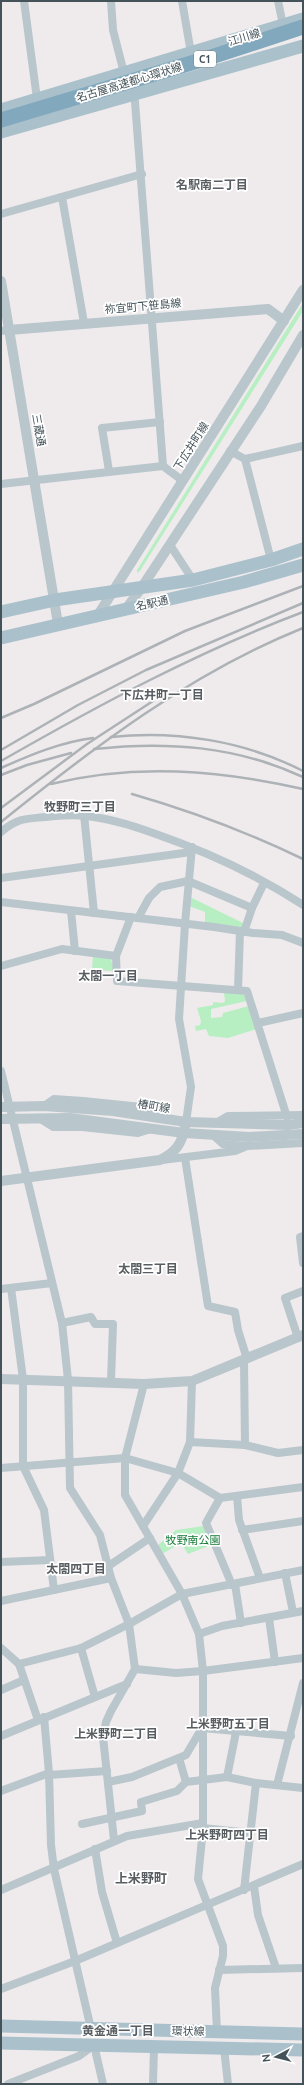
<svg xmlns="http://www.w3.org/2000/svg" width="304" height="2085" font-family="Ubuntu,'Noto Sans JP',sans-serif">
<style>
.green{fill:#b7efc3}
.lines{fill:none;stroke-linecap:round;stroke-linejoin:round}
.minor{stroke:#b9c6cc;stroke-width:8}
.tertiary{stroke:#b9c6cc;stroke-width:10}
.primary{stroke:#aac1cc;stroke-width:13}
.motorway{stroke:#81a8bc;stroke-width:15}
.rail{stroke:#adb2b6;stroke-width:2.5}
.labels{text-anchor:middle;stroke-width:3.5;stroke-linejoin:round;paint-order:stroke}
.shield{fill:#fff;stroke:#7c878b;stroke-width:1}
.shield-label{font-size:10px;font-weight:bold;fill:#445359}
.street-label{font-size:11px;fill:#445359;stroke:#fff}
.park-label{font-size:11px;fill:#147a36;stroke:#fff}
.neighbourhood-label{font-size:12px;font-weight:bold;fill:#585d61;stroke:#fff}
.quarter-label{font-size:13px;font-weight:bold;fill:#585d61;stroke:#fff}
</style>
<rect width="100%" height="100%" fill="#efebec"/>
<g class="green">
<polygon points="303,303 303,311 140,571 137,573 137,570"/>
<polygon points="190,897 243,923 243,928 205,923 205,912 189,906"/>
<polygon points="93,956 111,959 114,971 92,970"/>
<polygon points="224,993 243,993 247,1001 211,1009 211,1018 222,1017 223,1013 249,1006 257,1029 228,1038 209,1036 206,1029 196,1031 195,1026 200,1025 201,1021 197,1008 213,1005 213,1002 223,1003 225,1001"/>
<polygon points="204,1526 211,1545 188,1554 181,1543 162,1554 158,1545 176,1530"/>
</g>
<g class="lines">
<g class="minor">
<polyline points="24,1 37,99"/>
<polyline points="111,1 113,30 124,73"/>
<polyline points="182,1 191,53"/>
<polyline points="278,1 283,25"/>
<polyline points="134,89 163,466"/>
<polyline points="62,197 84,323"/>
<polyline points="1,214 142,174"/>
<polyline points="1,331 9,330"/>
<polyline points="230,451 245,459 303,446"/>
<polyline points="245,459 271,560"/>
<polyline points="109,471 102,428 160,422"/>
<polyline points="1,484 163,466 183,481"/>
<polyline points="170,545 193,580"/>
<polyline points="84,815 94,913"/>
<path d="M1,832C17,818 25,819 45,817C58,816 72,814 85,816C108,818 131,825 153,833C205,851 256,874 303,905"/>
<polyline points="1,878 191,852"/>
<polyline points="1,902 214,927 253,933 282,935 303,943"/>
<polyline points="71,911 75,951"/>
<polyline points="131,917 116,956 117,981 247,991 287,1117"/>
<polyline points="138,918 149,898 160,887 188,881 252,908"/>
<polyline points="244,932 252,908 264,883"/>
<polyline points="1,966 62,949 116,956"/>
<polyline points="238,990 240,931"/>
<polyline points="258,1023 303,1013"/>
<polyline points="1,1071 62,1323 68,1380 70,1488 100,1535 111,1578 129,1624 135,1669 111,1711 106,1722 103,1737 114,1840"/>
<polyline points="44,1106 54,1099 83,1101 142,1107 155,1118"/>
<polyline points="39,1118 53,1127 82,1127 138,1133 151,1129"/>
<polyline points="186,1122 191,1087 179,1019 185,924 192,847"/>
<polyline points="216,1123 228,1116 303,1115"/>
<polyline points="213,1135 223,1144 247,1146"/>
<polyline points="185,1158 208,1306 235,1312 238,1330 247,1359"/>
<polyline points="162,1160 235,1151 247,1146 303,1143"/>
<polyline points="303,1236 300,1237 303,1263"/>
<polyline points="11,1288 23,1379 23,1466 44,1510 54,1590"/>
<polyline points="1,1289 52,1283"/>
<polyline points="62,1323 91,1317 95,1324 113,1324 111,1381"/>
<polyline points="298,1338 285,1298 303,1291"/>
<polyline points="244,1360 245,1445"/>
<polyline points="144,1384 125,1458 125,1495 182,1594 199,1634 203,1671 203,1828 198,1879 223,1946 223,1956 215,1988 217,2032"/>
<polyline points="190,1442 245,1445 278,1453 303,1450"/>
<polyline points="1,1468 125,1458 178,1473 220,1498 303,1487"/>
<polyline points="237,1496 239,1520 260,1578"/>
<polyline points="220,1498 206,1523 232,1585"/>
<polyline points="143,1526 178,1473 190,1442 192,1381"/>
<polyline points="242,1530 303,1521"/>
<polyline points="1,1562 50,1560"/>
<polyline points="107,1567 150,1538"/>
<polyline points="285,1573 293,1612"/>
<polyline points="235,1584 241,1623"/>
<polyline points="1,1601 111,1578"/>
<polyline points="269,1618 275,1662"/>
<polyline points="199,1634 222,1626 303,1611"/>
<polyline points="1,1648 19,1664 38,1720"/>
<polyline points="81,1648 95,1697"/>
<polyline points="19,1664 81,1648 129,1624 182,1594 303,1570"/>
<polyline points="135,1669 176,1673 203,1671 303,1658"/>
<polyline points="1,1690 24,1680"/>
<polyline points="44,1717 49,1773 51,1845 54,1869 91,2029"/>
<polyline points="1,1736 127,1684"/>
<polyline points="179,1758 186,1782"/>
<polyline points="49,1775 107,1771"/>
<polyline points="227,1777 236,1732"/>
<polyline points="108,1782 132,1777 186,1755 202,1728 291,1736"/>
<polyline points="277,1785 303,1683"/>
<polyline points="1,1791 49,1773"/>
<polyline points="82,1824 142,1811 141,1802 177,1791 186,1782 227,1777 256,1783 303,1788"/>
<polyline points="203,1828 250,1833"/>
<polyline points="95,1849 102,1892 117,1943"/>
<polyline points="254,1886 258,1915 276,1968"/>
<polyline points="1,1890 127,1836 203,1823"/>
<polyline points="244,1890 256,1783"/>
<polyline points="219,1970 303,1968"/>
<polyline points="1,1989 75,1961 303,1864"/>
<polyline points="224,2048 228,2084"/>
<polyline points="8,2084 79,2056 94,2045 103,2084"/>
<polyline points="153,2084 154,2047"/>
</g>
<g class="tertiary">
<polyline points="1,281 58,624"/>
<polyline points="9,330 268,309 284,321"/>
<polyline points="126,609 142,587 261,406 303,335"/>
<polyline points="98,615 303,290"/>
<polyline points="1,1107 44,1106 113,1111 186,1122 288,1125 303,1123"/>
<polyline points="1,1119 70,1118 184,1133 249,1137 303,1134"/>
<path d="M1,1181L160,1160C176,1152 182,1144 185,1126"/>
<polyline points="1,1379 144,1384 192,1381 303,1335"/>
</g>
<g class="primary">
<polyline points="1,110 303,19"/>
<polyline points="1,132 303,46"/>
<polyline points="1,612 55,600 193,580 271,560 303,549"/>
<polyline points="1,638 244,582 303,565"/>
<polyline points="1,2026 303,2034"/>
<polyline points="1,2043 303,2050"/>
</g>
<polyline class="motorway" points="1,120 208,58 303,27"/>
<g class="rail">
<polyline points="1,718 34,704 185,631 303,586"/>
<path d="M111,737C176,730 245,741 303,771"/>
<path d="M94,749C167,741 236,746 303,777"/>
<polyline points="1,750 78,705 146,670 303,603"/>
<path d="M1,761C99,705 197,652 303,612"/>
<path d="M1,768C30,755 61,742 93,738"/>
<polyline points="1,775 27,765 71,753"/>
<path d="M51,784C135,763 219,770 303,789"/>
<path d="M132,794C191,811 247,832 303,859"/>
<polyline points="1,808 87,744 153,701"/>
<path d="M1,822C94,747 191,673 303,628"/>
</g>
</g>
<g class="labels">
<rect class="shield" x="194" y="51" width="22" height="16" rx="3"/>
<g class="shield-label">
<text x="205" y="63">C1</text>
</g>
<g class="street-label">
<text transform="translate(244 37) rotate(-17)" y="4">江川線</text>
<text transform="translate(129 82) rotate(-17)" y="4">名古屋高速都心環状線</text>
<text transform="translate(143 306) rotate(-5)" y="4">祢宜町下笹島線</text>
<text transform="translate(39 430) rotate(80)" y="4">三蔵通</text>
<text transform="translate(191 446) rotate(-58)" y="4">下広井町線</text>
<text transform="translate(152 603) rotate(-13)" y="4">名駅通</text>
<text transform="translate(154 1106) rotate(9)" y="4">椿町線</text>
<text transform="translate(188 2031) rotate(1)" y="4">環状線</text>
</g>
<g class="park-label">
<text x="193" y="1544">牧野南公園</text>
</g>
<g class="neighbourhood-label">
<text x="212" y="189">名駅南二丁目</text>
<text x="162" y="699">下広井町一丁目</text>
<text x="80" y="811">牧野町三丁目</text>
<text x="108" y="980">太閤一丁目</text>
<text x="148" y="1273">太閤三丁目</text>
<text x="76" y="1573">太閤四丁目</text>
<text x="228" y="1728">上米野町五丁目</text>
<text x="116" y="1738">上米野町二丁目</text>
<text x="227" y="1839">上米野町四丁目</text>
<text x="118" y="2035">黄金通一丁目</text>
</g>
<g class="quarter-label">
<text x="141" y="1883">上米野町</text>
</g>
</g>
<rect width="304" height="2085" fill="none" stroke="#445359" stroke-width="4"/>
<g transform="translate(276 2057) rotate(263)" stroke="#ffffff" stroke-width="3" paint-order="stroke">
<path d="M0-3L7 15L0 10L-7 15Z" fill="#445359"/>
<text y="-6" font-size="11" font-weight="bold" text-anchor="middle" fill="#445359">N</text>
</g>
</svg>
